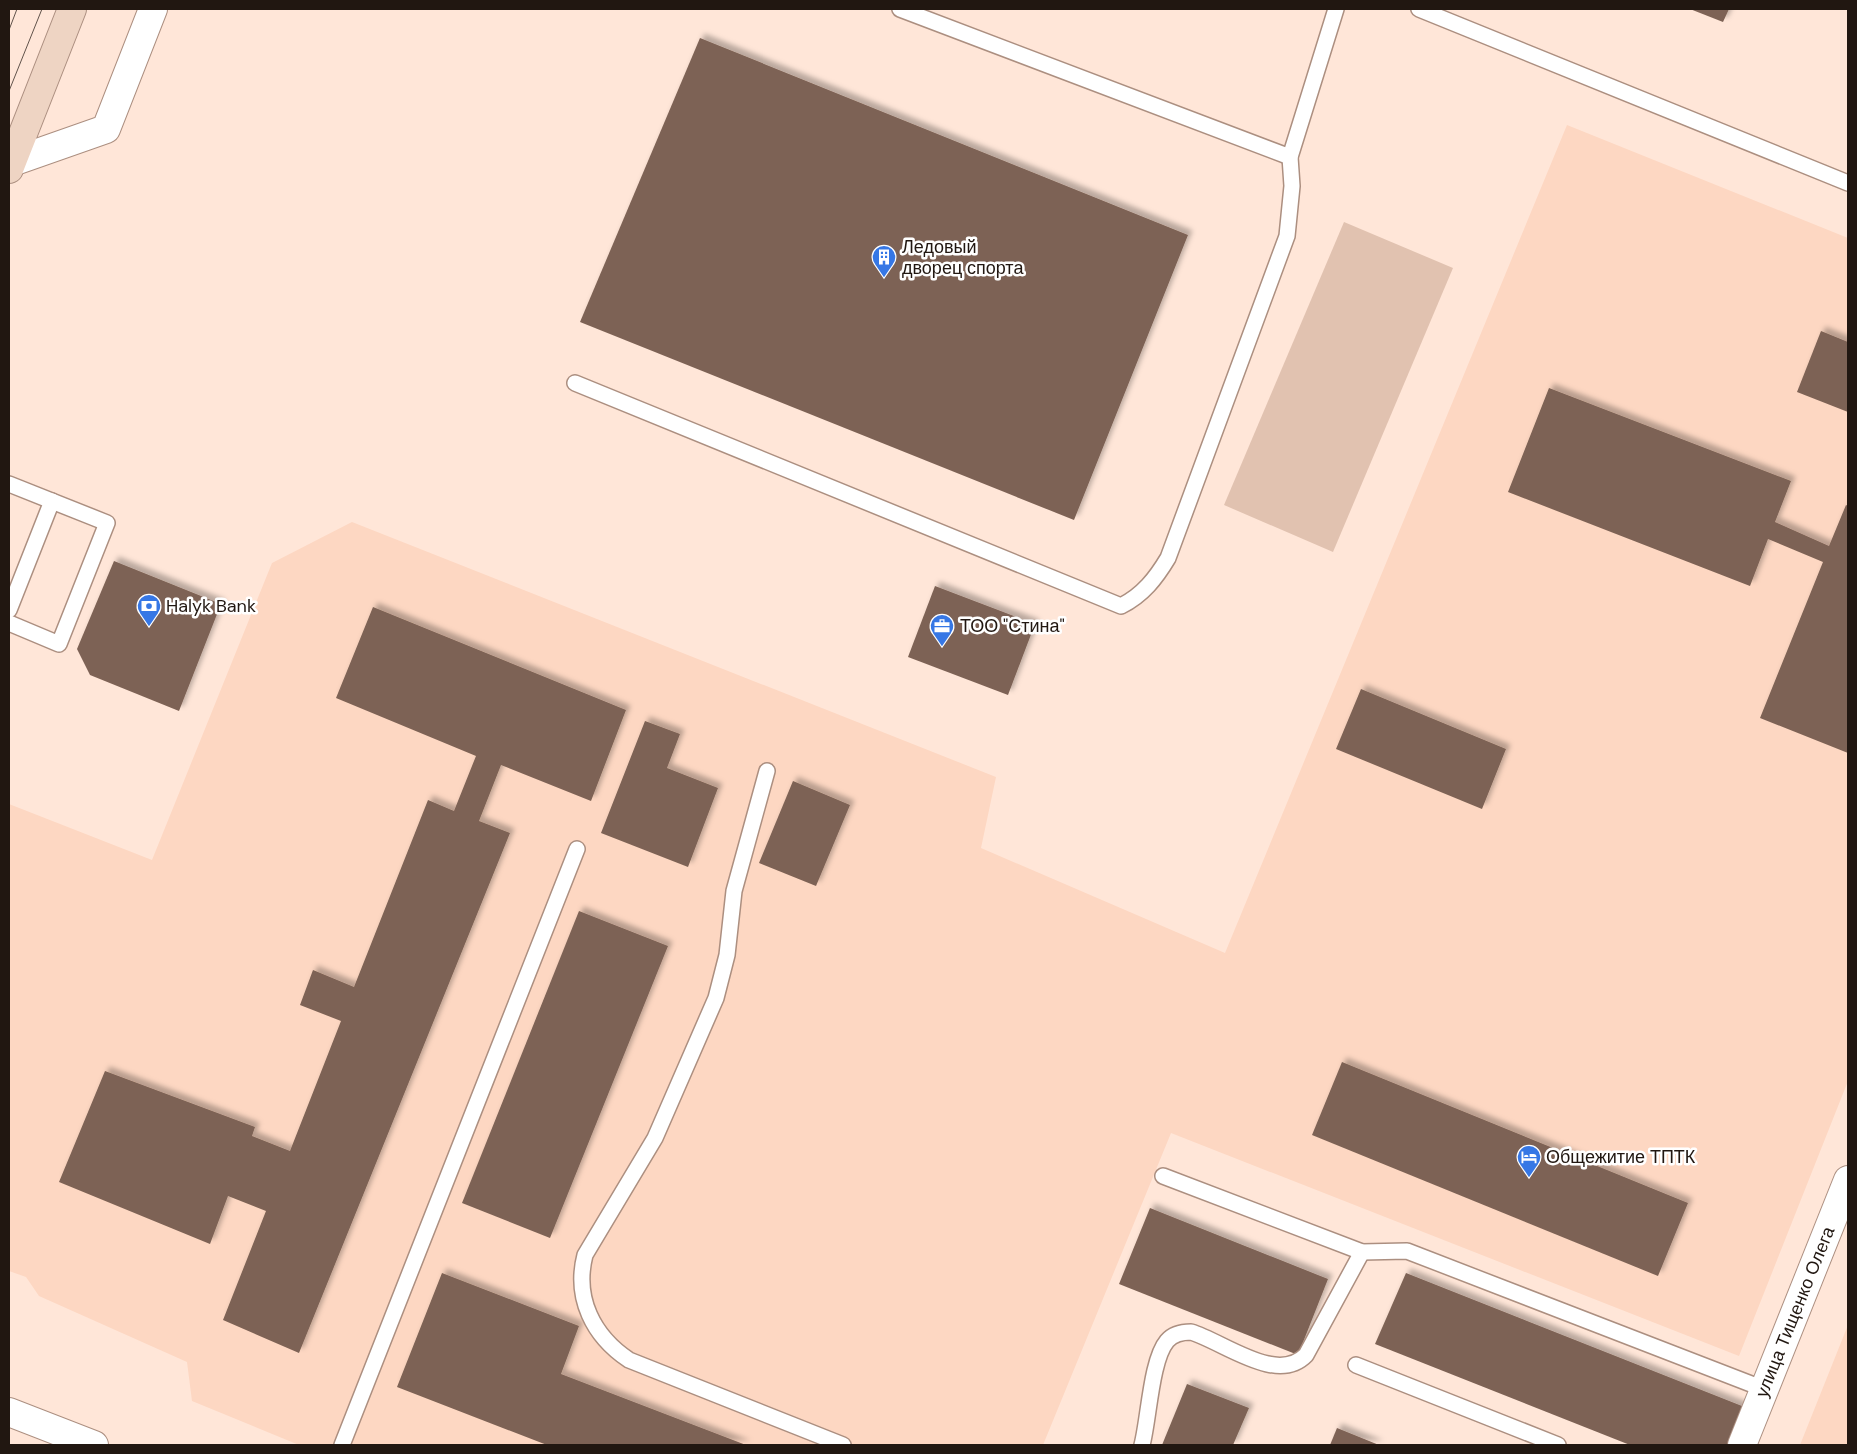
<svg xmlns="http://www.w3.org/2000/svg" width="1857" height="1454" font-family="'DM Sans',sans-serif">
<style>
.built{fill:#fdd7c2}
.green{fill:#e1c2b0}
.building{fill:#7d6254;filter:url(#shadow)}
.lines{fill:none;stroke-linecap:round;stroke-linejoin:round}
.service-casing{stroke:#ac8f80;stroke-width:18}
.minor-casing{stroke:#ac8f80;stroke-width:30}
.tertiary-casing{stroke:#ac8f80;stroke-width:30}
.secondary-casing{stroke:#ac8f80;stroke-width:30}
.service{stroke:#fff;stroke-width:15}
.minor{stroke:#fff;stroke-width:28}
.tertiary{stroke:#fff;stroke-width:28}
.secondary{stroke:#eed4c3;stroke-width:28}
.tram{stroke:#61534b;stroke-width:1}
.labels{text-anchor:middle;stroke-width:5;stroke-linejoin:round;paint-order:stroke}
.poi-label{font-size:18px;fill:#211711;stroke:#fff;text-anchor:start}
.street-label{font-size:18px;fill:#211711;stroke:#fff}
</style>
<defs>
<filter id="shadow"><feDropShadow dx="4.5" dy="-4.5" stdDeviation="2.5" flood-color="#0004"/></filter>
</defs>
<rect width="100%" height="100%" fill="#ffe6d8"/>
<g class="built">
<polygon points="1567,125 1848,238 1848,1081 1739,1356 1171,1133 1043,1445 299,1445 192,1401 187,1362 39,1296 26,1277 9,1271 9,804 152,860 272,563 352,522 996,777 981,848 1225,953"/>
<polygon points="1848,1325 1848,1445 1800,1445"/>
</g>
<polygon class="green" points="1344,222 1453,268 1333,552 1224,505"/>
<g class="building">
<polygon points="1690,9 1729,9 1723,22"/>
<polygon points="700,38 1188,235 1074,520 580,322"/>
<polygon points="1821,331 1848,342 1848,412 1797,392"/>
<polygon points="1549,388 1791,481 1775,522 1829,546 1846,505 1848,506 1848,753 1760,718 1823,562 1768,539 1750,586 1508,492"/>
<polygon points="114,561 221,604 179,711 90,675 77,649"/>
<polygon points="935,586 1035,624 1008,695 908,657"/>
<polygon points="373,607 626,710 591,801 501,765 479,821 510,833 299,1353 223,1320 266,1211 228,1196 210,1244 59,1182 105,1071 255,1127 252,1136 290,1151 341,1021 300,1005 313,970 354,987 428,800 454,811 476,756 336,698"/>
<polygon points="1361,689 1506,749 1482,809 1336,749"/>
<polygon points="645,721 680,734 667,768 718,788 688,867 601,833"/>
<polygon points="793,781 850,805 816,886 759,863"/>
<polygon points="579,911 668,946 550,1238 462,1203"/>
<polygon points="1342,1062 1688,1203 1658,1276 1312,1135"/>
<polygon points="1150,1208 1328,1279 1298,1355 1119,1284"/>
<polygon points="442,1273 579,1326 561,1374 746,1445 547,1445 397,1387"/>
<polygon points="1406,1273 1747,1408 1732,1445 1630,1445 1375,1344"/>
<polygon points="1187,1384 1249,1408 1233,1445 1162,1445"/>
<polygon points="1337,1428 1379,1445 1330,1445"/>
</g>
<g class="lines">
<g class="service-casing">
<g id="service">
<polyline points="900,9 1290,157"/>
<polyline points="1419,9 1848,183"/>
<path d="M575,383L1121,606C1143,595 1156,578 1168,558L1287,236L1292,186L1290,157L1336,9"/>
<polyline points="9,484 107,523 59,644 9,623"/>
<polyline points="9,610 52,501"/>
<path d="M767,771L734,891L727,955L716,998L655,1138L585,1255C574,1298 593,1336 629,1360L843,1445"/>
<polyline points="1163,1176 1362,1252 1407,1251 1764,1389"/>
<polyline points="1356,1365 1558,1445"/>
<polyline points="342,1445 577,849"/>
<path d="M1142,1445C1149,1418 1151,1360 1167,1341C1173,1334 1182,1332 1191,1332C1224,1342 1277,1385 1306,1355L1362,1252"/>
</g>
</g>
<g class="minor-casing">
<polyline id="minor" points="12,162 106,129 153,9"/>
</g>
<g class="tertiary-casing">
<g id="tertiary">
<polyline points="9,1412 94,1445"/>
<polyline points="1742,1445 1848,1180"/>
</g>
</g>
<g class="secondary-casing">
<polyline id="secondary" points="9,169 72,9"/>
</g>
<use href="#service" class="service"/>
<use href="#minor" class="minor"/>
<use href="#tertiary" class="tertiary"/>
<use href="#secondary" class="secondary"/>
<g class="tram">
<polyline points="9,30 17,9"/>
<polyline points="9,91 42,9"/>
</g>
</g>
<defs>
<g id="building-pin" transform="scale(1.25)"><path d="M0 17L-7.5 6A9.5 9.5 0 1 1 7.5 6Z" fill="#3677e5" stroke="#fff"/><path d="M-4-6H4V6H1V3H-1V6H-4ZM-2.5-4.3h1.7v1.8h-1.7ZM.8-4.3h1.7v1.8H.8ZM-2.5-1h1.7V.8h-1.7ZM.8-1h1.7V.8H.8Z" fill="#fff"/></g>
<g id="bank-pin" transform="scale(1.25)"><path d="M0 17L-7.5 6A9.5 9.5 0 1 1 7.5 6Z" fill="#3677e5" stroke="#fff"/><path d="M-6-4H6V4H-6ZM0-2.3a2.3 2.3 0 1 0 0 4.6a2.3 2.3 0 1 0 0-4.6Z" fill="#fff"/></g>
<g id="office-pin" transform="scale(1.25)"><path d="M0 17L-7.5 6A9.5 9.5 0 1 1 7.5 6Z" fill="#3677e5" stroke="#fff"/><path d="M-6-3h4V-5.5h4V-3h4V5H-6ZM-1-4.5V-3h2v-1.5ZM-6 0V1H6V0Z" fill="#fff"/></g>
<g id="hotel-pin" transform="scale(1.25)"><path d="M0 17L-7.5 6A9.5 9.5 0 1 1 7.5 6Z" fill="#3677e5" stroke="#fff"/><path d="M-6-4.5h1.5V1H6V5H4.5V3h-9V5H-6ZM-4 0a1.8 1.8 0 1 1 3.6 0ZM.5 0V-2.5h3Q6-2.5 6 0Z" fill="#fff"/></g>
</defs>
<g fill-rule="evenodd">
<use href="#building-pin" x="884" y="257"/>
<use href="#bank-pin" x="149" y="606"/>
<use href="#office-pin" x="942" y="626"/>
<use href="#hotel-pin" x="1529" y="1157"/>
</g>
<g class="labels">
<g class="poi-label">
<text x="902" y="253">Ледовый<tspan x="902" dy="21">дворец спорта</tspan></text>
<text x="166" y="612">Halyk Bank</text>
<text x="960" y="632">ТОО "Стина"</text>
<text x="1546" y="1163">Общежитие ТПТК</text>
</g>
<g class="street-label">
<text transform="translate(1795 1312) rotate(-68)" y="6">улица Тищенко Олега</text>
</g>
</g>
<rect width="1857" height="1454" fill="none" stroke="#211711" stroke-width="20"/>
</svg>
